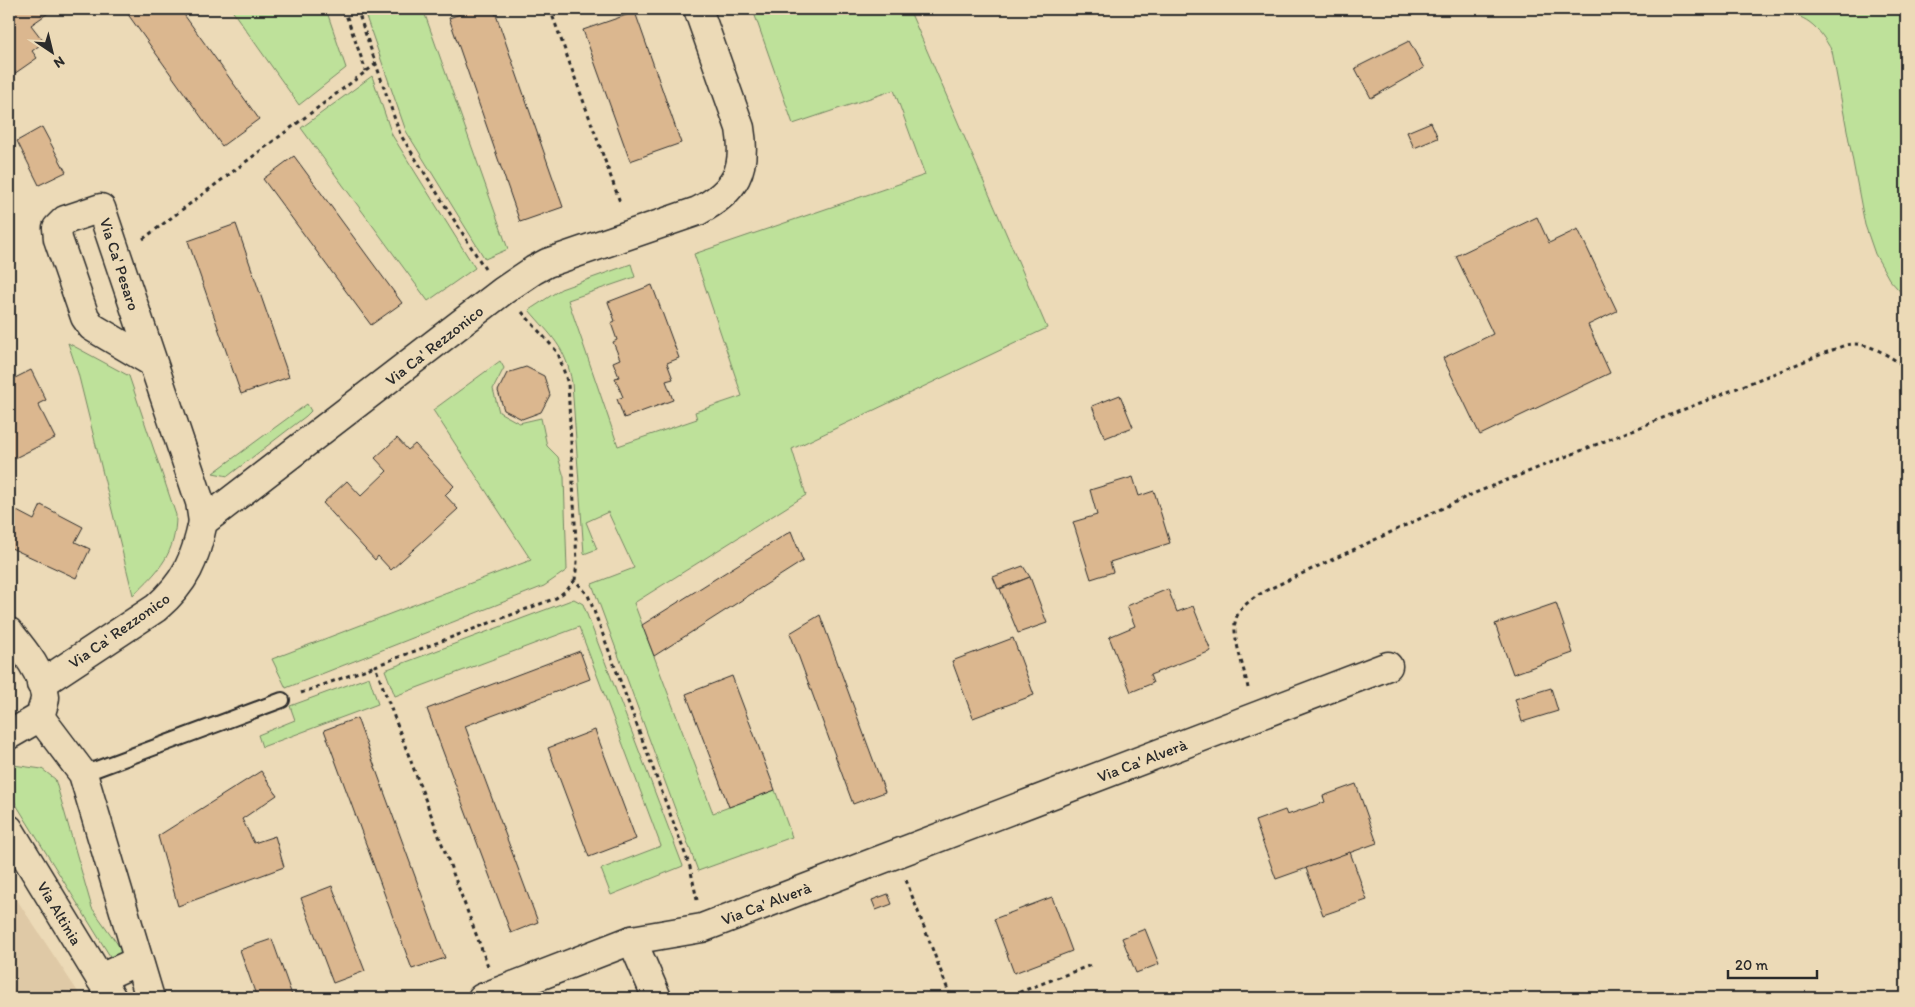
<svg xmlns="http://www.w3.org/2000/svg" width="1915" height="1007" font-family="Itim,sans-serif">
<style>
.built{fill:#dfc9a6}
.green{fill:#bee19a;stroke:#748662}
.building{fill:#dbb78f;stroke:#2b2b2b}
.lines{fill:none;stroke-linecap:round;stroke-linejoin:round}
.service-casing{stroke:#2b2b2b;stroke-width:18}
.minor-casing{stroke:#2b2b2b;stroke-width:31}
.secondary-casing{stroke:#2b2b2b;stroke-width:31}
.path{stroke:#2b2b2b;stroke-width:3;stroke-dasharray:4 4;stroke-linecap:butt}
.service{stroke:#ecdab7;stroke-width:14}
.minor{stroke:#ecdab7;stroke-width:28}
.secondary{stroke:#ecdab7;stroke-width:28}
.labels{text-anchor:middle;stroke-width:4.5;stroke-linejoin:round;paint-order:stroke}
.street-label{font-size:16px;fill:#2b2b2b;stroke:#ecdab7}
</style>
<rect width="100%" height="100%" fill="#ecdab7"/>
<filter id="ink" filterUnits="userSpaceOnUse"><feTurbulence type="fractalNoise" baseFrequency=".02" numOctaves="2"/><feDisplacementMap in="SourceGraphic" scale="10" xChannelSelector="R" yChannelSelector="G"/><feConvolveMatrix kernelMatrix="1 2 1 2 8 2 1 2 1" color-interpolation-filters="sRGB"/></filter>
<g filter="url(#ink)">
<polygon class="built" points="9,888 82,998 9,998"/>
<g class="green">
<polygon points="231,9 326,9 346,68 299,105"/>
<polygon points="369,9 423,9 508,249 485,259 406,131 364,11"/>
<path d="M734,9H909L1047,328L792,449L806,495L634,603L713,813L775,790L792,837L698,871L592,584L634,568L608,512L586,522L597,549L584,554L572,383C566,347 551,336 529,310L561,289L631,264L635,277L568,300L618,446L697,419L695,412L742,396L694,254L925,175L894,90L793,124L753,10L737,16Z"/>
<path d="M1776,9H1906V298L1889,279L1875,254L1865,225L1832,51C1818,26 1806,13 1776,13Z"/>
<polygon points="372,76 392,135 475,268 428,301 301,128"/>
<path d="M68,343L129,376L176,515C176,553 160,570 133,595L78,373Z"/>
<polygon points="500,361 504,368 493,389 499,412 519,423 541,418 547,446 558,457 564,477 567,570 544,586 286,688 272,659 531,560 433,410"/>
<polygon points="307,404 311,411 306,416 228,476 213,473"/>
<polygon points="574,599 583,604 683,866 611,895 601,869 661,846 579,627 395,696 385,670"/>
<polygon points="369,677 378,704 262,747 258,735 295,720 290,706"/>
<polygon points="13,765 42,769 55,779 92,908 121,949 123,958 113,961 9,793 9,767"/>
</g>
<g class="building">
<polygon points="9,9 54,9 31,25 44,42 32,51 37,58 14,74 9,68"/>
<polygon points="133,9 180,9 259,119 222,146 127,13"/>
<polygon points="474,9 494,9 563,207 520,222 449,18"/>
<polygon points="635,12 681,143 630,161 583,30"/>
<polygon points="1409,41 1424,68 1371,98 1355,68"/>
<polygon points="1431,122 1438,138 1414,148 1407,132"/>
<polygon points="42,127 66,172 39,185 17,141"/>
<polygon points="294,156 402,303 371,325 263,179"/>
<polygon points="1537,217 1549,243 1578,229 1617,311 1588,325 1610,373 1480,435 1443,358 1493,334 1456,256"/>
<polygon points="236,224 289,377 241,394 188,241"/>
<polygon points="652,285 679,358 667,363 673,379 666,381 673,400 624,418 617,399 623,397 615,378 619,377 613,362 620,359 613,342 617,340 611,323 615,321 608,302"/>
<polygon points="9,305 14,316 9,319"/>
<polygon points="526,367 544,376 550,395 541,412 522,419 504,410 498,391 507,373"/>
<polygon points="31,370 46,400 38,404 55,438 9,461 9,381"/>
<polygon points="1120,395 1133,427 1105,438 1092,406"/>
<polygon points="397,438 408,450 415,444 454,486 445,495 458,509 391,570 378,556 375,560 323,503 347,481 361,496 387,471 375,458"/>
<polygon points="1133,477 1139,496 1154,491 1170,543 1110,562 1113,572 1091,579 1073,522 1097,515 1090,490"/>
<polygon points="41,505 83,527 75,542 90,549 76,578 9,547 9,517 13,509 34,520"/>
<polygon points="791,531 803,561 654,656 642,625"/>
<polygon points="1023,566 1030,577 998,589 993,577"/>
<polygon points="1030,577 1047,623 1018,633 1000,589"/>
<polygon points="1168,589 1177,612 1193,606 1211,651 1150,675 1153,683 1131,692 1109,637 1135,626 1127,606"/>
<polygon points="1556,603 1573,653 1513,674 1495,624"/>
<polygon points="820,615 885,792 853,804 790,633"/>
<polygon points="1013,638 1034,695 973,718 952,661"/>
<polygon points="580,651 590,679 465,726 538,922 511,933 427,709"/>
<polygon points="732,676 775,790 729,807 686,694"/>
<polygon points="1551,688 1558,711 1522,722 1515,699"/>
<polygon points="357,718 445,958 412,969 324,730"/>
<polygon points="595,730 636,839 589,857 548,748"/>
<polygon points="261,771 277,795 242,819 254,843 275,836 284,867 178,906 158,836"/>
<polygon points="1356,784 1377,843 1276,879 1255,821 1285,810 1287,815 1325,802 1323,796"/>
<polygon points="1350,852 1367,900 1323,915 1306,868"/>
<polygon points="332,886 365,971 333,983 301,898"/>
<polygon points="888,894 892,904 876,910 872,900"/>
<polygon points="1052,897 1072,951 1014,973 994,919"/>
<polygon points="1145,929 1159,964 1136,973 1122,938"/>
<polygon points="272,939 293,998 257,998 240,950"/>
</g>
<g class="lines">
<g class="service-casing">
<polyline id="service" points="83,774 282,700"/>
</g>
<g class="minor-casing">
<g id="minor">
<polyline points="153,363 92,327 85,317 58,239 57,228 65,220 101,208 200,502 203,522"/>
<path d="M9,632C23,649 44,674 45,697C45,703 41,711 40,717L9,735"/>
<path d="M41,684L156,608C186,582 195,560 203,522L503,291L534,270L547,263L698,211C736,191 747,170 740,128L698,9"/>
<polyline points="40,717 83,774 150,998"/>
<polyline points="632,940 657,998"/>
<polyline points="100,978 138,961"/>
<polyline points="482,998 632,940 702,928 1388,666"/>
</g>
</g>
<g class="secondary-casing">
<polyline id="secondary" points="9,829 112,998"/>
</g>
<g class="path">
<polyline points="344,9 366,71"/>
<polyline points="357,9 400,134 485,269"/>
<polyline points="550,9 620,202"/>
<polyline points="143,239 376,64"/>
<polyline points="522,312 558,353 568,384 577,562 575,580 588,595 690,867 697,900"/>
<path d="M1248,688C1245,671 1233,639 1235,623C1237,607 1255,597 1267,590L1475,493L1845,345C1868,340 1886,355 1906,367"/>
<polyline points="301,693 375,666"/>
<polyline points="906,880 951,998"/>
<polyline points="488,966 375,666 556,598 567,590 575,580"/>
<polyline points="1004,998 1091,965"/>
</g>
<use href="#service" class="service"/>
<use href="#minor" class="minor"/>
<use href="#secondary" class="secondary"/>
</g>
</g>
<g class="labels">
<g class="street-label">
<text transform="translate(120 264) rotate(72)" y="6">Via Ca' Pesaro</text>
<text transform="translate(434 345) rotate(-38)" y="6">Via Ca' Rezzonico</text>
<text transform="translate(119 630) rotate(-35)" y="6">Via Ca' Rezzonico</text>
<text transform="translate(1142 760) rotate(-21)" y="6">Via Ca' Alverà</text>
<text transform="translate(766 903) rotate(-21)" y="6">Via Ca' Alverà</text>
<text transform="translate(60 913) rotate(59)" y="6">Via Altinia</text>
</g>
</g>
<rect width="1915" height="1007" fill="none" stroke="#ecdab7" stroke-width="30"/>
<rect x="15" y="15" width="1885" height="977" fill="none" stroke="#2b2b2b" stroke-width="2" filter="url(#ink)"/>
<g transform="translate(52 52) rotate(145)" stroke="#ecdab7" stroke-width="4" paint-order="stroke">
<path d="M0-4L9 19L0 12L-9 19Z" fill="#2b2b2b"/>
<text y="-8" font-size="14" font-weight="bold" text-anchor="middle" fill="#2b2b2b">N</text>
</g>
<path d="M1728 970v8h89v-8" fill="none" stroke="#2b2b2b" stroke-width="2.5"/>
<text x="1735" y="970" font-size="15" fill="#2b2b2b" stroke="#ecdab7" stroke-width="4" paint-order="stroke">20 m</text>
</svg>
